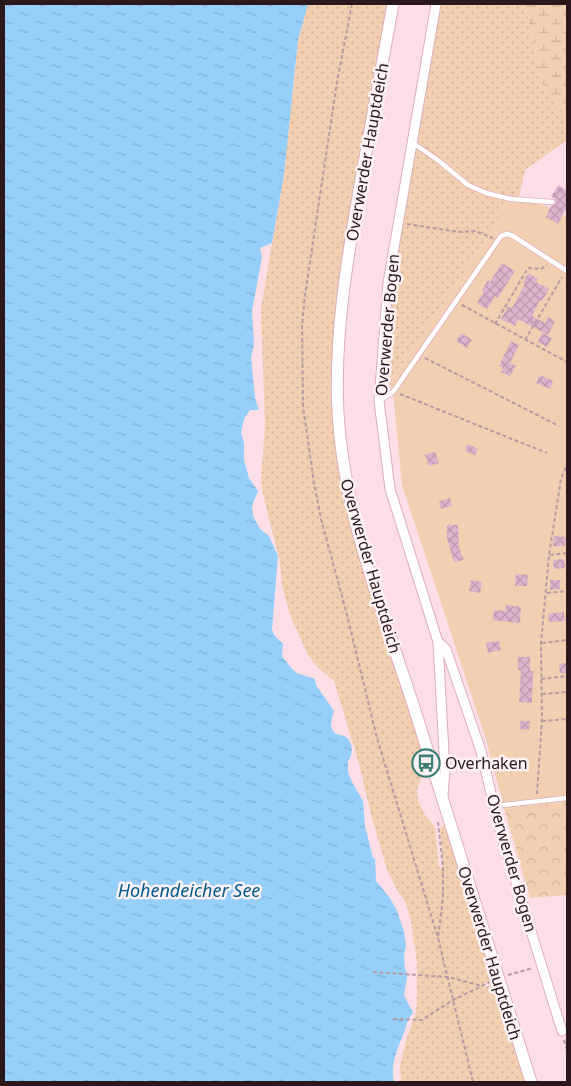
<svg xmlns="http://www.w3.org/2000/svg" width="571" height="1086" font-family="'Noto Sans',sans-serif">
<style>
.grass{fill:url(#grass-dots)}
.forest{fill:url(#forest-crowns)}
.wetland{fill:url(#wetland-marsh)}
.garden{fill:#f2cfb1}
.water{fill:url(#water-ripples)}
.building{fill:url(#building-cross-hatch)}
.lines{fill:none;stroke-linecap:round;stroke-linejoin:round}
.service-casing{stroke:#dfadba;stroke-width:6}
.minor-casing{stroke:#dfadba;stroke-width:11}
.tertiary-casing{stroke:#dfadba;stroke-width:13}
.path{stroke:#b69ba2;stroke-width:2;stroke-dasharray:4 2.5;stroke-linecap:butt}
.service{stroke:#fff;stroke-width:4.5}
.minor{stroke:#fff;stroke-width:9}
.tertiary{stroke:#fff;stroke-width:11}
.labels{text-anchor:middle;stroke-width:5;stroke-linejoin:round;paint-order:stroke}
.street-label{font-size:16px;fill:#2a181d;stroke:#fcf2f4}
.poi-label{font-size:16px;fill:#2a181d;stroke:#fcf2f4;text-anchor:start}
.water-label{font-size:18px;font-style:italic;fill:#025a87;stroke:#fcf2f4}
</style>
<defs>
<pattern id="grass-dots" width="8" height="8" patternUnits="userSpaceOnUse" patternTransform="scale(1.25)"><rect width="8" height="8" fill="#f2cfb1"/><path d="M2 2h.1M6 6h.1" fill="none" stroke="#d0b198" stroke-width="1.8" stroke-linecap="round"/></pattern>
<pattern id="forest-crowns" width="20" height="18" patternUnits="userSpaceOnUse" patternTransform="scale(1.25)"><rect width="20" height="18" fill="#f2cfb1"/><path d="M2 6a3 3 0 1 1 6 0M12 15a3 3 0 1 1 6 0" fill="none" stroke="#d0b198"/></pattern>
<pattern id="wetland-marsh" width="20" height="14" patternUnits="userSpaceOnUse" patternTransform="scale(1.25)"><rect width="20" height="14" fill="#f2cfb1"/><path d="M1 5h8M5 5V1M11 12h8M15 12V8" fill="none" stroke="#d0b198"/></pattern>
<pattern id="water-ripples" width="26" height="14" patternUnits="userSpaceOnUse" patternTransform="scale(1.25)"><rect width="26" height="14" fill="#95cffa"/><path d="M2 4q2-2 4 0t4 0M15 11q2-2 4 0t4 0" fill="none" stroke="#81b1d6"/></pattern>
<pattern id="building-cross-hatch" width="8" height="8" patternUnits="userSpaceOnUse" patternTransform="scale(1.25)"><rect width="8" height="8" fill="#ddb2cc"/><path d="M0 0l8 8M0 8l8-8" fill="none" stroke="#be98af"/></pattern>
</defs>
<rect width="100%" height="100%" fill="#fedee6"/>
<g class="grass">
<polygon points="308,4 388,4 333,351 332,399 335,437 426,764 417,790 418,801 425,815 435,827 439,867 443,868 440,828 443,826 446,828 495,979 483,984 485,987 497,983 528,1082 401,1082 400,1065 407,1037 416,1013 417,998 417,963 411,921 406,903 397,890 387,870 372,818 358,760 334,681 318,668 308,655 290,615 282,585 280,562 263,494 261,478 265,426 261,308 284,175 298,40"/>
<polygon points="441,4 525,4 544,90 567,121 567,140 525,170 518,202 504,201 493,230 389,384 384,383 392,283"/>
</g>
<polygon class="forest" points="567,802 567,895 530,898 504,808"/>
<polygon class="wetland" points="525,4 567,4 567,121 544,90"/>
<polygon class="garden" points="504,201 542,204 567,217 567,802 504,808 485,736 402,485 393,392 389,384 493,230"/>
<path class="water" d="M4,4H308L298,40L284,175L272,243L260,248L262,257L252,311L254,345L251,357L255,398L259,410H250L244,419L241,433L244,443V460L249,478L258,491L252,506L253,516L260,529L269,536L278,556L272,629L274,635L283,644L282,656L292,669L297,673L315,679L316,685L334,711C332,718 329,725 333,731C336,735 339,734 344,736C353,741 354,753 348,761V772L352,782L363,801L365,826L373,858L375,859L376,881L390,898L397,911L404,932L406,946L404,956L405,969L407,973V978L404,995L413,1013C406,1020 407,1027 403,1035C397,1050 390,1066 394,1082H4Z"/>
<g class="building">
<polygon points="559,185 567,191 567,211 565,210 558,224 546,217 551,206 556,204 555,199 551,196"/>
<polygon points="502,263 515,271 498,298 495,296 487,309 477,303 484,292 482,290 488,280 490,282"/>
<polygon points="528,273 538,279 536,282 549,289 542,301 540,300 532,316 545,323 548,317 555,321 548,335 518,319 515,326 501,319 508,306 512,308 525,284 523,283"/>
<polygon points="461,333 472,340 467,348 456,341"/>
<polygon points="542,333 552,338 547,347 538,342"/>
<polygon points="511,341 519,345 510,363 516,366 510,376 501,372 503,368 499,366"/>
<polygon points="540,375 553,381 550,389 536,383"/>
<polygon points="468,444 478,449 475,455 465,451"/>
<polygon points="435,452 439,463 429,466 425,455"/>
<polygon points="450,498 452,506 441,509 439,501"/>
<polygon points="447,525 458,525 459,548 464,560 454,562 447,538"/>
<polygon points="554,536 566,537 565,546 553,546"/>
<polygon points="564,559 565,568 554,569 553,560"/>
<polygon points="516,574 528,575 527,586 515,586"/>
<polygon points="471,580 482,582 480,593 469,591"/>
<polygon points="550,580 560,580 560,589 550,590"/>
<polygon points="506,605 521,607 520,623 493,620 494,610 505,611"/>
<polygon points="564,612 565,621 549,622 548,614"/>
<polygon points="499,641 501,650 488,653 486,643"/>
<polygon points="518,657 530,657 530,671 533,671 532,703 519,702 521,670 518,670"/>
<polygon points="567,663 567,673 560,673 559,664"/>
<polygon points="520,721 530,721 529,730 520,729"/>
</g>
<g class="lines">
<g class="service-casing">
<g id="service">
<polyline points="413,143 439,161 468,185 486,193 511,199 552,202"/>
<polyline points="379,401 393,392 501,236 507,234 513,236 567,271"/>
<polyline points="495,806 567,798"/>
</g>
</g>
<g class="minor-casing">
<g id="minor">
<polyline points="436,4 388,283 379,401 390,489 438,642 445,771 443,795"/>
<polyline points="438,642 446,649 481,751 500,831 562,1031"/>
</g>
</g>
<g class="tertiary-casing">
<path id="tertiary" d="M393,4C382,64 371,125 360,185C347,260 334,336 338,413C344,519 386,619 418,720C456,840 493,961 531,1082"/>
</g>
<g class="path">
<polyline points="352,4 337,82 305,295 302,325 303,406 314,483 321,519 346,611 377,738 438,938"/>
<polyline points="407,224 459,232 475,231 493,238"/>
<polyline points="462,305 567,362"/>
<polyline points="495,324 528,268 541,269 547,265"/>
<polyline points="525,340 562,277"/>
<polyline points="425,358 559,426"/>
<polyline points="400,394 547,453"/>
<polyline points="550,555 567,553"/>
<polyline points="547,593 567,591"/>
<polyline points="542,643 567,640"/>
<polyline points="541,679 567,676"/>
<polyline points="542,694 567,692"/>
<polyline points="542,721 567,719"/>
<polyline points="537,794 542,721 541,643 549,555 561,479 567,464"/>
<polyline points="438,822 443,868 443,898 438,938 473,1082"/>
<polyline points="373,972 448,977 482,986"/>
<polyline points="508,975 533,968"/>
<polyline points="393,1019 422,1020 453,1000 490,982"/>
<polyline points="564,1040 567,1050"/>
</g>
<use href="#service" class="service"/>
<use href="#minor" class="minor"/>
<use href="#tertiary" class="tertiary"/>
</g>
<defs>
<g id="bus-ring" transform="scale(1.4375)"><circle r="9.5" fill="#fcf2f4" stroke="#3b8074" stroke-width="1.5"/><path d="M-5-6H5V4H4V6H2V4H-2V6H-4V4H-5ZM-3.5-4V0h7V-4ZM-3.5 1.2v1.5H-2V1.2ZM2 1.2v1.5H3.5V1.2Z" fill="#3b8074"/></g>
</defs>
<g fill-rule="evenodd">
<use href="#bus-ring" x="426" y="763"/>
</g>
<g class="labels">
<g class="street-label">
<text transform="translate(367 152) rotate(-80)" y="6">Overwerder Hauptdeich</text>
<text transform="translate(387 325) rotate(-85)" y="6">Overwerder Bogen</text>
<text transform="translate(371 566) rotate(74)" y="6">Overwerder Hauptdeich</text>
<text transform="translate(512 863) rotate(74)" y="6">Overwerder Bogen</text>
<text transform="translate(490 953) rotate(73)" y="6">Overwerder Hauptdeich</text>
</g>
<g class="poi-label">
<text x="445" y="769">Overhaken</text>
</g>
<g class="water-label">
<text x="189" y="897">Hohendeicher See</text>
</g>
</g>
<rect width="571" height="1086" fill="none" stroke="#2a181d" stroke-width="10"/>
</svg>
